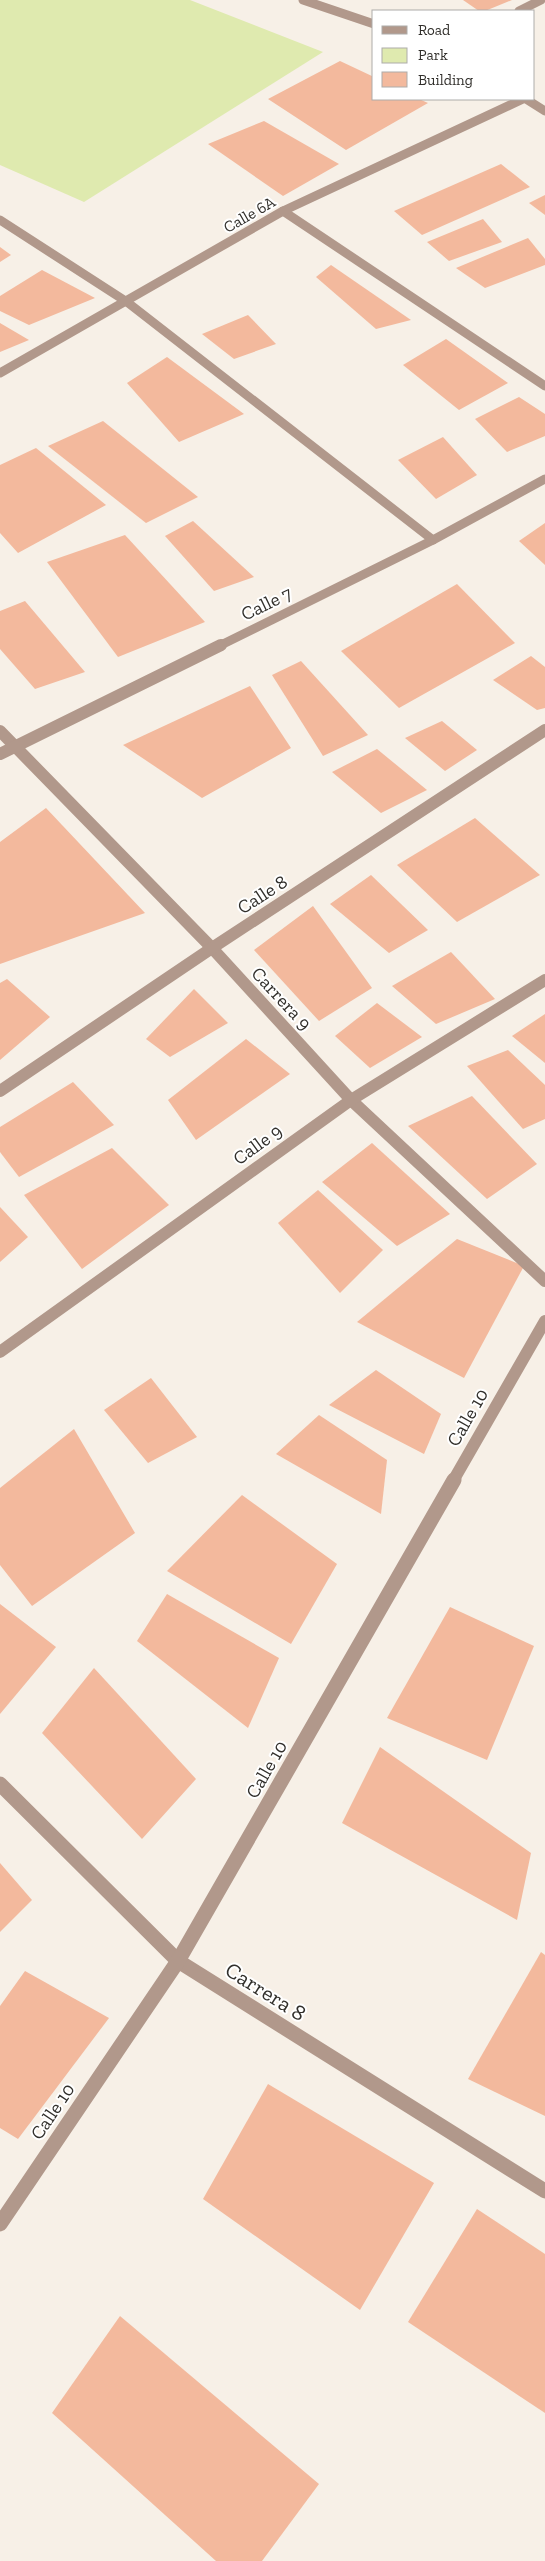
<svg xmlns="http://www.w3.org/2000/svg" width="545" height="2561" font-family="'Zilla Slab',serif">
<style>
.green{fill:#dfeaaf}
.building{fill:#f3b99d}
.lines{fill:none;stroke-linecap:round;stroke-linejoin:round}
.minor-far2{stroke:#b1988b;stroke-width:9}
.minor-far1{stroke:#b1988b;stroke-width:12}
.minor{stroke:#b1988b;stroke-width:15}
.tertiary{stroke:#b1988b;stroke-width:9}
.labels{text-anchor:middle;stroke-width:4;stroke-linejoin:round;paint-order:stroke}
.far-street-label{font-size:16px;fill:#312f2b;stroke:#fff}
.street-label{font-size:19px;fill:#312f2b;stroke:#fff}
.near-street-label{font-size:22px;fill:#312f2b;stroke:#fff}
</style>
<rect width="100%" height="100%" fill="#f7f0e7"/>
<polygon class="green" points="0,0 190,0 323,52 84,202 0,165"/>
<g class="building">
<polygon points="463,0 512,0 485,11 479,11"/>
<polygon points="340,61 374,77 374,99 419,99 428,103 346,150 268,99"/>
<polygon points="264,121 339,164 283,196 208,144"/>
<polygon points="501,164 530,187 422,235 394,211"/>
<polygon points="545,195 545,215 529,203"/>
<polygon points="483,219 502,242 449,261 427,242"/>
<polygon points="528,238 545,259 545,265 485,288 456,268"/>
<polygon points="0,247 11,255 0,262"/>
<polygon points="331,265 411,320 376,329 316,277"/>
<polygon points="42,270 95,298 29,325 0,311 0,296"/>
<polygon points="248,315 276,344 234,359 202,334"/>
<polygon points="0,323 29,340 0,352"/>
<polygon points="446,339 508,383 459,410 403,365"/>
<polygon points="167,357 244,414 179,442 127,383"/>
<polygon points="519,397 545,414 545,436 507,452 475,419"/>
<polygon points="103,421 198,497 146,523 48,446"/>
<polygon points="443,437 477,475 436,499 398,460"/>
<polygon points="36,448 106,505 18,553 0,533 0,465"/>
<polygon points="193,521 254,577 214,591 165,536"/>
<polygon points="545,523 545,565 519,541"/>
<polygon points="125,535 205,622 118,657 47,562"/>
<polygon points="457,584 515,643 399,708 341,651"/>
<polygon points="25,601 85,672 35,689 0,649 0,611"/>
<polygon points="531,656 545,667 545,708 537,710 493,680"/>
<polygon points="301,661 368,735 323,756 272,675"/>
<polygon points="250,686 291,748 202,798 123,745"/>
<polygon points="442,721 477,750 445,771 405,738"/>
<polygon points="377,749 427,790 381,813 332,772"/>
<polygon points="46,808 145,913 0,964 0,842"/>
<polygon points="475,818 540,875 457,922 397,865"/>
<polygon points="371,875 428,930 389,953 330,904"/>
<polygon points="313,906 372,988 319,1021 254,950"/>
<polygon points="451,952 495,999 436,1024 392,986"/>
<polygon points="7,979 50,1017 0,1060 0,983"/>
<polygon points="194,989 228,1023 170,1057 146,1039"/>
<polygon points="377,1003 422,1037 370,1068 335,1036"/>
<polygon points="545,1014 545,1063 512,1036"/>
<polygon points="246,1039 290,1074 196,1140 168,1100"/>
<polygon points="508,1050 545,1085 545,1119 523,1129 467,1066"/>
<polygon points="73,1082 114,1125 19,1177 0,1152 0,1127"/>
<polygon points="472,1096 537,1164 487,1199 408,1126"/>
<polygon points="372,1143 450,1214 397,1246 322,1182"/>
<polygon points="112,1148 169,1205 82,1269 24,1195"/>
<polygon points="318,1190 383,1250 340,1293 278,1223"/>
<polygon points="0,1207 28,1237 0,1262"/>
<polygon points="457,1239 524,1266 464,1378 357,1322"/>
<polygon points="376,1370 441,1414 424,1454 329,1405"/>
<polygon points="151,1378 197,1437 148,1463 104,1410"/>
<polygon points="319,1415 387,1460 381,1514 276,1454"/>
<polygon points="74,1429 135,1533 32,1606 0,1565 0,1488"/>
<polygon points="242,1495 337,1564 291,1644 167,1571"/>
<polygon points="167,1594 279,1658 248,1728 137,1641"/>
<polygon points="0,1604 56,1647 0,1714"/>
<polygon points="450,1607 534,1646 487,1760 387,1718"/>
<polygon points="94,1668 196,1779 142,1839 42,1733"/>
<polygon points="380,1747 531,1853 517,1920 342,1823"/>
<polygon points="0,1863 32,1900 0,1932"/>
<polygon points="541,1952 545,1955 545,2116 468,2079"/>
<polygon points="25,1971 109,2018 18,2139 0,2128 0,2006"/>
<polygon points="268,2084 434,2183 360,2310 203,2199"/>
<polygon points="477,2209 545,2254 545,2413 408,2322"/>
<polygon points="120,2316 319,2484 262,2561 216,2561 52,2413"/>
</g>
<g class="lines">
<g class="minor-far2">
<polyline points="519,11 541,0"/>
<polyline points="283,211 545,386"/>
<polyline points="0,220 127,302 433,540"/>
<polyline points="0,373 283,211 523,99"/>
<polyline points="219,646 433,540 545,479"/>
</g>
<g class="minor-far1">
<polyline points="0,731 212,948 351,1100 545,1281"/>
<polyline points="0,754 221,645"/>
<polyline points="0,1091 212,948 545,730"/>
<polyline points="0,1352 351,1100 545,980"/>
<polyline points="453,1481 545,1321"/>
</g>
<g class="minor">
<polyline points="0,1784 178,1961 545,2191"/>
<polyline points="0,2224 178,1961 454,1480"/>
</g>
<g class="tertiary">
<polyline points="303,0 374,24"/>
<polyline points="526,99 545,111"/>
</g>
</g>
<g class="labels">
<g class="far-street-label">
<text transform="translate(249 214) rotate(-30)" y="6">Calle 6A</text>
</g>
<g class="street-label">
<text transform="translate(266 603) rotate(-26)" y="7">Calle 7</text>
<text transform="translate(262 894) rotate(-33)" y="7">Calle 8</text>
<text transform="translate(282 998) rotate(47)" y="7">Carrera 9</text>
<text transform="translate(257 1144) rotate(-36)" y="7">Calle 9</text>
<text transform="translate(467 1417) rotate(-60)" y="7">Calle 10</text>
<text transform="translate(266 1769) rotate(-60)" y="7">Calle 10</text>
<text transform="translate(52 2111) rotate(-56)" y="7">Calle 10</text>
</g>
<g class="near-street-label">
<text transform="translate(266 1991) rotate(32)" y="8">Carrera 8</text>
</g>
</g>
<rect x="372" y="10" width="162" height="90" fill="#ffffff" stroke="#adacaa"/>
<rect x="382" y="26" width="25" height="8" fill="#b1988b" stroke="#adacaa"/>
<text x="418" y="35" font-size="15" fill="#312f2b">Road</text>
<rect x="382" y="48" width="25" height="15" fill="#dfeaaf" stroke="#adacaa"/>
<text x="418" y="60" font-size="15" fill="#312f2b">Park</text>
<rect x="382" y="72" width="25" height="15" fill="#f3b99d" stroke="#adacaa"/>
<text x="418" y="85" font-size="15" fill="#312f2b">Building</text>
</svg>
